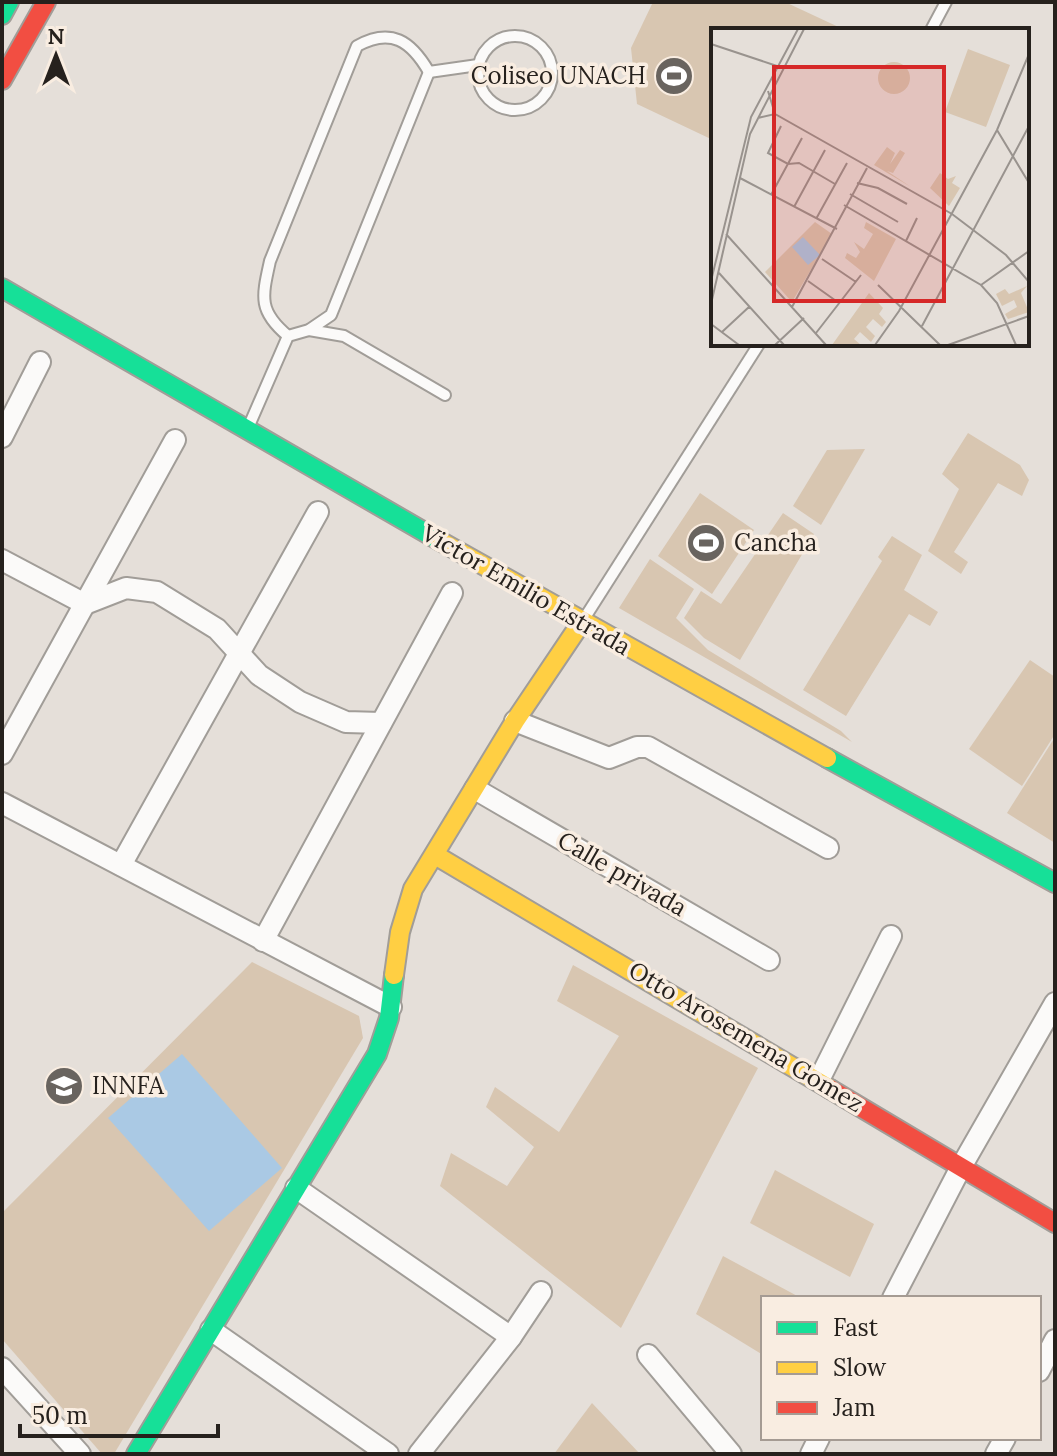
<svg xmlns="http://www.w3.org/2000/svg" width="1057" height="1456" font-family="Lora,serif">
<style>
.green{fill:#d8c6b1}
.water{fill:#aac9e4}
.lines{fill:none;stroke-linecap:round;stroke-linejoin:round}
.lane-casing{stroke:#a19d98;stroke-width:14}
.street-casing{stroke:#a19d98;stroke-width:24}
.fast-casing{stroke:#a19d98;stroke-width:22}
.slow-casing{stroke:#a19d98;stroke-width:22}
.jam-casing{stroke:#a19d98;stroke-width:22}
.lane{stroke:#fbfaf9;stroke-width:10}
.street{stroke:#fbfaf9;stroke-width:20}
.fast{stroke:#16e098;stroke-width:18}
.slow{stroke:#ffcf43;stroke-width:18}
.jam{stroke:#f24e42;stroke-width:18}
.labels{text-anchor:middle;stroke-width:7;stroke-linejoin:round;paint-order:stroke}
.poi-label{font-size:24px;fill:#26211d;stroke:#f9ede1;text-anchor:start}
.street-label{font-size:24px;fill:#26211d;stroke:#f9ede1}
.inset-road{fill:none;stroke:#99938e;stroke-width:2}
.view{fill:#d62828;fill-opacity:0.15;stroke:#d62828;stroke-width:4}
.inset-edge{fill:none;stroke:#26211d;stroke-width:4}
</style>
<rect width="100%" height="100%" fill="#e5dfd9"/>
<g class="green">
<polygon points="653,2 785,2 845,30 713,30 713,140 637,104 631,48"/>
<polygon points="968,433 1020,465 1029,480 1022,496 998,483 954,552 968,562 961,574 928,551 959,489 942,474"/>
<polygon points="865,449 821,525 793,506 827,450"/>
<polygon points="700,493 754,530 712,594 658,556"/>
<polygon points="783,513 814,534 740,660 704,638 684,618 701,591 721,604"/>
<polygon points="892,536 922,555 904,590 938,612 930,626 909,614 846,716 803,690 882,561 878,557"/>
<polygon points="650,559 694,589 676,618 708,650 841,731 852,742 619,608"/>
<polygon points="1030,660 1055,677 1055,734 1022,786 969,749"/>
<polygon points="1055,737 1055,843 1007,813"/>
<polygon points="252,962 359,1016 363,1038 114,1454 102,1454 2,1339 2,1213"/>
<polygon points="573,965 758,1068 621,1328 440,1186 451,1153 507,1186 534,1147 486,1107 495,1087 559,1132 619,1036 557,1001"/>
<polygon points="775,1170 874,1224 850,1277 750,1223"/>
<polygon points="723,1256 801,1298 763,1298 763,1355 696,1314"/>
<polygon points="592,1403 640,1454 554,1454"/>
</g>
<polygon class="water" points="182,1054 282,1168 209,1231 108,1118"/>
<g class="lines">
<g class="lane-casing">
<g id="lane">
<polyline points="931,30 946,2"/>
<circle cx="515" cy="73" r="37"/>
<polyline points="429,72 478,65"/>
<polyline points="309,330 344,336 445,395"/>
<path d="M288,336C258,311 262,297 270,261L357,46C391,27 411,41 429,72"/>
<polyline points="248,428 288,336 309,330 331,315 429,72"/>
<polyline points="584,619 759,344"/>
</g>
</g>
<g class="street-casing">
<g id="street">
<polyline points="2,437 40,362"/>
<polyline points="2,560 85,604 126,588 157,592 217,629 259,675 300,702 346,722 381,723"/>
<polyline points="515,721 609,758 637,747 648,747 828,848"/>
<polyline points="2,754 175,440"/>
<polyline points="475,789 769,960"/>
<polyline points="2,803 391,1007"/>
<polyline points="121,865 318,512"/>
<polyline points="263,941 452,593"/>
<polyline points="819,1080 891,936"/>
<polyline points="296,1188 511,1337"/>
<polyline points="893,1298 961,1167 1055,1003"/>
<polyline points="211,1330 388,1454"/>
<polyline points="648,1355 731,1454"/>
<polyline points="2,1368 80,1454"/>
<polyline points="1039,1371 1055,1340"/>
<polyline points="419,1454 511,1337 541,1292"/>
<polyline points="811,1454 819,1438"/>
<polyline points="996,1454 1005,1438"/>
</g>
</g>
<g class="fast-casing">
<g id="fast">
<polyline points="2,15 9,2"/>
<polyline points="2,288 440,541"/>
<polyline points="827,758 1055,883"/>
<polyline points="136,1454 377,1054 389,1018 394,975"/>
</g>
</g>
<g class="slow-casing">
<g id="slow">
<polyline points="440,541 827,758"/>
<polyline points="435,855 830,1089"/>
<polyline points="394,975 400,932 413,889 515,721 581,623"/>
</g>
</g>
<g class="jam-casing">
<g id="jam">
<polyline points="2,80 46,2"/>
<polyline points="830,1089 1055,1223"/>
</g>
</g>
<use href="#lane" class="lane"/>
<use href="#street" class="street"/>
<use href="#fast" class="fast"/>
<use href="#slow" class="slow"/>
<use href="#jam" class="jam"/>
</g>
<defs>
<g id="stadium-disc" transform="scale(2)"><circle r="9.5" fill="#69645f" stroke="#f9ede1"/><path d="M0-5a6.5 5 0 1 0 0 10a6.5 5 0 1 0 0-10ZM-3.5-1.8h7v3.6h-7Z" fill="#fff"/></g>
<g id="school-disc" transform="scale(2)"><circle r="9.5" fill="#69645f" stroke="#f9ede1"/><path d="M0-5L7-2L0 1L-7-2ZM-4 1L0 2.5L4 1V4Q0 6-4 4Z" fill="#fff"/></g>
</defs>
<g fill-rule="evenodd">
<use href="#stadium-disc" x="674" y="76"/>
<use href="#stadium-disc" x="706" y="543"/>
<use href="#school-disc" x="64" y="1086"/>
</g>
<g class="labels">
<g class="poi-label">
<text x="646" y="84" text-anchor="end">Coliseo UNACH</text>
<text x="734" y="551">Cancha</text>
<text x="92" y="1094">INNFA</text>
</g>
<g class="street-label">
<text transform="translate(526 590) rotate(30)" y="8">Victor Emilio Estrada</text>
<text transform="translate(622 874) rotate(30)" y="8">Calle privada</text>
<text transform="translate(746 1037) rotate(31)" y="8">Otto Arosemena Gomez</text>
</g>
</g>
<g transform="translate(711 28)">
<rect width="318" height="318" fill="#e5dfd9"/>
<path d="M257,21L299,37L275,99L234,84ZM167 50a16 16 0 1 1 32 0a16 16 0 1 1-32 0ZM176,119L184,125L179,136L189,122L194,125L182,145L176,143L200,159L163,137ZM229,145L237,151L245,148L241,155L249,160L238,178L219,160ZM104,194L121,206L81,274L54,244ZM155,194L185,211L163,253L134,230L136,225L145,230L149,224L143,214L153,221L162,206L153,200ZM316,258L310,265L318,284L297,291L294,286L306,279L303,272L291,278L285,266L294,261L298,266ZM158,265L172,280L168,286L175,294L171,299L162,291L155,299L164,308L160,314L149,304L143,311L150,317H121Z" fill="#d8c6b1"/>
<path d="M92,209L109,227L97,237L81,219Z" fill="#aac9e4"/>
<path class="inset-road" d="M0,16L66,38M57,63L64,86M47,90L64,86L241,186L295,227L318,254M70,98L57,125L77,136L88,135L124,156M286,102L318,155M29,150L126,201M146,155L167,160L196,176M139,166L187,194M60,167L91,110M133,177L270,257L286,275L305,317M83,179L114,122M105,191L136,135M15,206L115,317M195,213L206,190M111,231L145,254M8,245L73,317M0,253L40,89L87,1M97,253L128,275M167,257L229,317M270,257L318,223M0,276L39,106L93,1M81,279L156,140M0,296L28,317M211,298L318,98M11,304L39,278M105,305L150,247M64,317L93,290M164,317L188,283L286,102L318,26M237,317L318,288"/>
<path class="view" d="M63,39H233V273H63Z"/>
<rect width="318" height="318" class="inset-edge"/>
</g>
<rect width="1057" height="1456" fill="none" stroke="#26211d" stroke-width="8"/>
<rect x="761" y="1296" width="280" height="144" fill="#f9ede1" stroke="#a59b93" stroke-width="2"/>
<rect x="777" y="1322" width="40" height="12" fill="#16e098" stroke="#a59b93" stroke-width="2"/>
<text x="833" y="1336" font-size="24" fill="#26211d">Fast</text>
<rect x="777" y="1362" width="40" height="12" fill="#ffcf43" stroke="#a59b93" stroke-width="2"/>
<text x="833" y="1376" font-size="24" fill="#26211d">Slow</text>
<rect x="777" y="1402" width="40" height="12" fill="#f24e42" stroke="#a59b93" stroke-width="2"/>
<text x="833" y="1416" font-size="24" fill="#26211d">Jam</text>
<g transform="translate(56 56)" stroke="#f9ede1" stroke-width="6" paint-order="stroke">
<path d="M0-6L14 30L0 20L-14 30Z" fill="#26211d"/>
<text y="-12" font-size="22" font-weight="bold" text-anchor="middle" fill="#26211d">N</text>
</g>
<path d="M20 1424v12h198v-12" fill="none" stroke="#26211d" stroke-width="4"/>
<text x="32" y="1424" font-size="24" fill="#26211d" stroke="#f9ede1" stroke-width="6" paint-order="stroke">50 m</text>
</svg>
